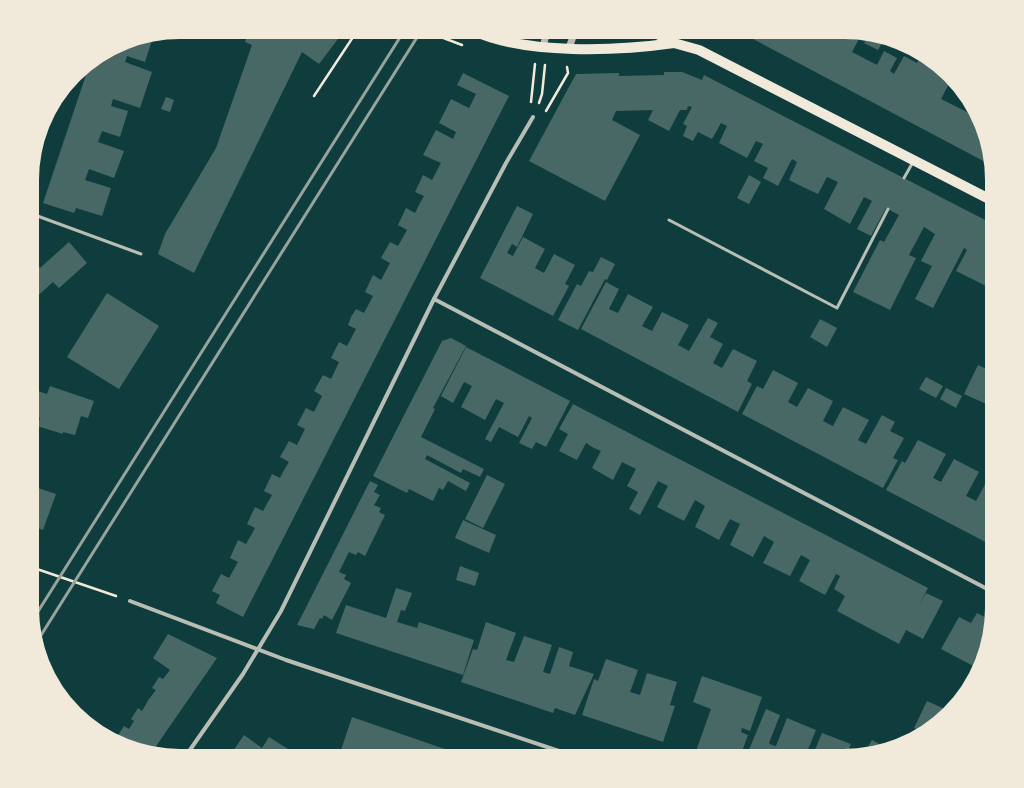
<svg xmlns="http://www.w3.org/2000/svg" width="1024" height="788" font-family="'Golos Text',sans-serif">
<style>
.building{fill:#486865}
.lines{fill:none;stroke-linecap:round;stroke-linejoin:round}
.path{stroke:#f1e9da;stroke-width:2.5}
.service{stroke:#b8beb3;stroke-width:3}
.minor{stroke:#b8beb3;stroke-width:4}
.tertiary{stroke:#b8beb3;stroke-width:7}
.primary{stroke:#f1e9da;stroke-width:10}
.rail{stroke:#97a49c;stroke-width:3}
.rim{fill:none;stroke:#f1e9da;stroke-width:2}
</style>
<rect width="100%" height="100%" fill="#0f3d3e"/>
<g class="building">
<polygon points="249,31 344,31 319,64 302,52 194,273 158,254 165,234 216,148 252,45 245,42"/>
<polygon points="738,31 816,31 817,33 818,31 853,31 862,33 852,52 877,65 884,51 897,58 890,71 894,74 904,56 917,63 920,57 923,59 924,57 942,68 951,80 941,99 969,113 972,107 978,115 989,164"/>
<polygon points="869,35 884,39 878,50 864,43"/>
<polygon points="150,36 153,37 145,62 127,56 125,62 152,72 140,108 113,99 111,106 128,111 120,137 102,131 98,142 124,151 114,178 89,169 85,180 111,188 102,216 76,208 74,213 43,203 90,63 132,39"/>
<polygon points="664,72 682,72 702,80 704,75 993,224 993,274 986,286 956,271 967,250 964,248 933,308 915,299 932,266 921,261 935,234 924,227 909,255 916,258 890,310 853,292 880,240 884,242 899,215 886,208 871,236 857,229 872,201 864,197 850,224 824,209 838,182 827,177 818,194 803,187 789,180 797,162 792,159 778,186 763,178 768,168 754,161 763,144 756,141 747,158 719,143 727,126 721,123 712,139 698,132 693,141 683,136 687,126 683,124 692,107 688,106 687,110 680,110 669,131 648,120 653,110 616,111 612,120 640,135 605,201 529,161 576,74 619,73 619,76 664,75"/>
<polygon points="463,73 509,96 243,617 216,603 220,595 212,591 221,574 229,578 238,562 230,558 238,540 246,544 250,537 255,528 247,524 255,507 263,511 272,495 264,491 272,474 280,478 284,470 289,462 280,457 289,441 297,445 305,429 297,425 306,408 314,412 322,396 314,391 323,375 331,379 339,362 331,358 339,342 347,346 356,329 348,325 351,317 356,309 364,313 373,296 365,292 373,275 381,280 390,263 381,258 390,242 398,246 407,230 398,225 406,208 415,213 419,205 424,196 415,192 423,175 432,180 441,163 423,155 436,130 453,139 456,132 439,123 451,99 469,108 476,94 457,85"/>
<polygon points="166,97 174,100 170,112 161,109"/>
<polygon points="749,175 761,182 749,204 737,198"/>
<polygon points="517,206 533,214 517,247 512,244 507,253 513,256 523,237 545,249 535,268 544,273 554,254 575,265 565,284 569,286 553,316 480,278"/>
<polygon points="69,242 87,263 59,288 53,282 32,301 32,266 36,262 40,268"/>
<polygon points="601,257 615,264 607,280 605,279 578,330 558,320 577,284 581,286 589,271 593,272"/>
<polygon points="993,280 993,319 987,316 993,306 987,303 992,292 988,290"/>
<polygon points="606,282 619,289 609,309 618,313 628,294 653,307 642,326 652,331 662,312 689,325 678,345 689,351 708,318 718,323 710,337 723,344 713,363 722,368 733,349 757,361 747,381 752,384 738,412 581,329"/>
<polygon points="107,293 159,326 119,389 67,357"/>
<polygon points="820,319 837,328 827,347 810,337"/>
<polygon points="451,338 466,346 433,408 435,409 421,437 484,469 480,477 463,469 461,473 427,455 425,459 470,483 466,491 448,481 443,490 439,488 433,501 409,489 407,493 373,476 442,341"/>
<polygon points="466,347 570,401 546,447 536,442 532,449 519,443 532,418 529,416 518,437 499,427 491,442 485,439 504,403 496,399 485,420 461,407 472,386 464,382 453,403 441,396"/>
<polygon points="978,365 993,372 993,407 964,394"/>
<polygon points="773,370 798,383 788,402 797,407 808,388 833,401 823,421 833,426 843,407 869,420 858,440 866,444 882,415 895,422 890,431 904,438 893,458 898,460 883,488 742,414 757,386 763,389"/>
<polygon points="926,377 943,386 936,398 919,389"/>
<polygon points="50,386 94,401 88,418 81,416 75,435 63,432 63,434 37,426 40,418 32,415 32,389 47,394"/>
<polygon points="946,388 962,396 956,408 940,399"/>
<polygon points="573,404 928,588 919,605 926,593 943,601 923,639 906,630 899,644 837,611 845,596 834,589 840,576 836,574 825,595 799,581 810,560 801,555 790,576 763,563 774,542 764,536 753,557 730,545 740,524 730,519 719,540 695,527 705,506 695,500 684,521 657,507 668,486 658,481 640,515 629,509 638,492 627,486 636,469 622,462 613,480 592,468 601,451 594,448 586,443 577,460 559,451 568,434 559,429"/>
<polygon points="918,440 946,454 933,478 941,482 954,459 979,472 966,496 976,501 989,477 993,479 993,500 990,506 993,507 993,546 886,490 902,461 905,463"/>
<polygon points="487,475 505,484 483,528 465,519"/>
<polygon points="370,481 378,485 374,492 380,495 374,505 381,508 379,512 385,515 365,556 358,552 356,555 349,552 339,572 346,575 344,579 351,583 332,620 324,615 322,619 320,618 314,629 297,625"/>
<polygon points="32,486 56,494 43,530 32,526"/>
<polygon points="463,520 496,535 489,553 455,538"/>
<polygon points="460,566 479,573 475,586 456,580"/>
<polygon points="396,588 412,593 405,611 401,610 397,622 417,628 419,622 474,640 463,675 336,633 346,605 386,618"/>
<polygon points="977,613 992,621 982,665 979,669 941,649 959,617 971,623"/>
<polygon points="486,622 516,633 506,660 514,662 524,636 552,645 543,672 550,674 559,647 573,652 569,666 594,674 575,715 555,708 553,713 461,682 473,649 477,650"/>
<polygon points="168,634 217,658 152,752 123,746 115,740 124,726 129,729 134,721 131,719 138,708 142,711 149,699 156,690 152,688 159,677 163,679 170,670 153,658"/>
<polygon points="606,659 638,670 630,692 640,695 647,673 677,682 670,705 675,706 663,742 582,715 594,679 598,681"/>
<polygon points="702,676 762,697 750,731 742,728 741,732 748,735 740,757 712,757 696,751 711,709 693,702"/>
<polygon points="927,701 949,711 922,732 914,728"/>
<polygon points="766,709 780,715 769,743 772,745 776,746 787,718 816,730 805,757 746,757"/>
<polygon points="352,717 468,757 345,757 347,751 341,750"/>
<polygon points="822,733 851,744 846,756 812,757"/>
<polygon points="244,735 262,748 269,737 288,749 282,757 229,757"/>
<polygon points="872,740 881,745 879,749 865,752"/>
</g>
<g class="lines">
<g class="path">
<polyline points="425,31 462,45"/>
<polyline points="314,96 357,31"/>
<polyline points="531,102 535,64"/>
<polyline points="539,103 542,94 545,65"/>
<polyline points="546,111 568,73 567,67"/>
<polyline points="31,567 116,596"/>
</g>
<g class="service">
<polyline points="904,178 913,162"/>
<polyline points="32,214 141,254"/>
<polyline points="669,220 837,308 888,209"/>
</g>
<g class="minor">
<polyline points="434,299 993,592"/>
<polyline points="130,601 286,660 577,757"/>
<polyline points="185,757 243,674 281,611 434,299 506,163 533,117"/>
</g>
<g class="tertiary">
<polyline points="543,47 547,31"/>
<polyline points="569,48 575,31"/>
</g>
<g class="primary">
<path d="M474,31C526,55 618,51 674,43"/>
<polyline points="652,31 674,43 699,50 993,201"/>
</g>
<g class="rail">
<polyline points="32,621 404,31"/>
<polyline points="38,640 421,31"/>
</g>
</g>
<path d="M0 0H1024V788H0ZM180 38H844A142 142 0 0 1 986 180V608A142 142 0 0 1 844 750H180A142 142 0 0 1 38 608V180A142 142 0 0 1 180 38Z" fill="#f1e9da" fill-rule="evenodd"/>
<path class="rim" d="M180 38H844A142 142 0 0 1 986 180V608A142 142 0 0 1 844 750H180A142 142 0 0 1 38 608V180A142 142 0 0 1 180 38Z"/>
</svg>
